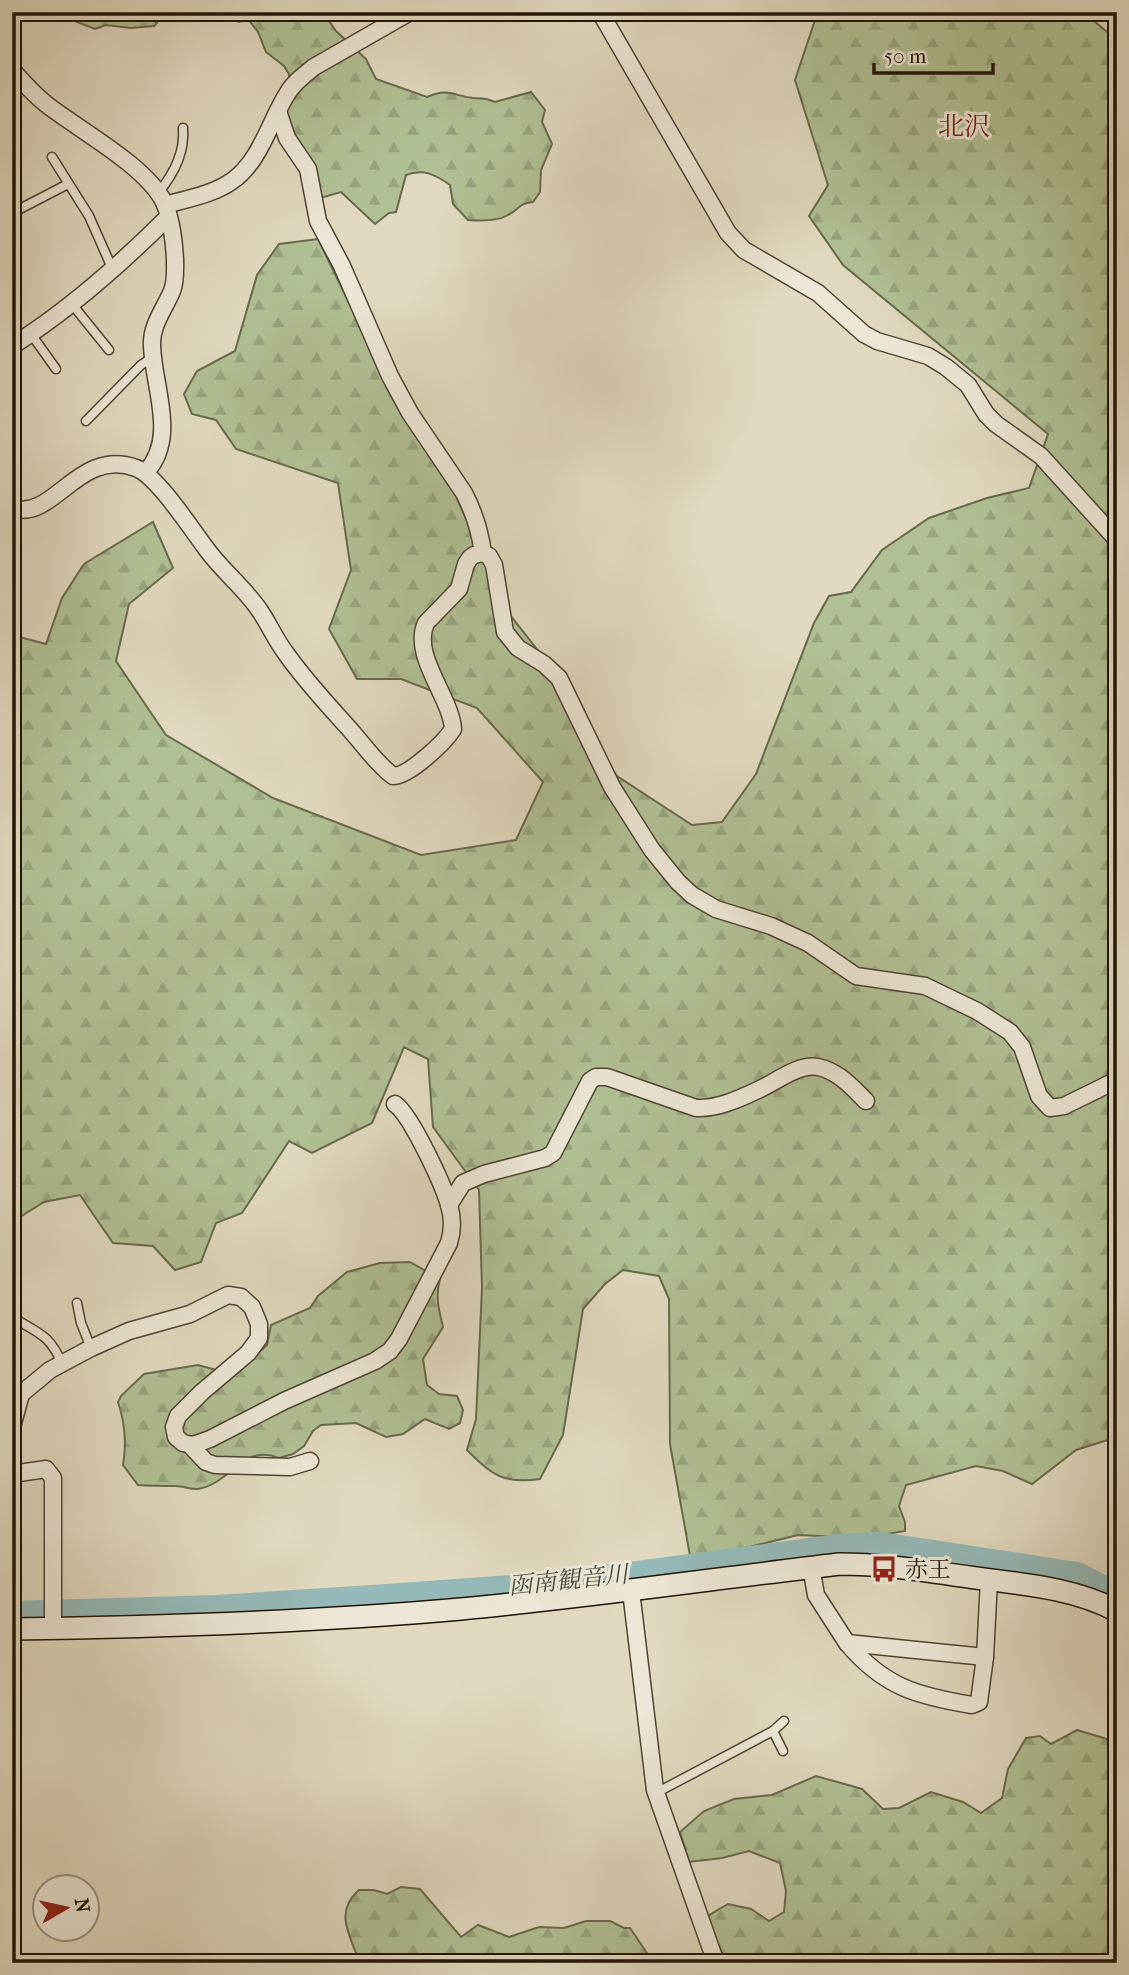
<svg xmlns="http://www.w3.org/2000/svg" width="1129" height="1975" font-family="'IM FELL French Canon','Noto Serif JP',serif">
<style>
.forest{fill:url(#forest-firs);stroke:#686a4d;stroke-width:2}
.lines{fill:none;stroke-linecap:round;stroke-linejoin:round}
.river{stroke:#95b9b8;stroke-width:28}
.lane-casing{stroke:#504534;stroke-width:11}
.street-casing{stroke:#504534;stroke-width:19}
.secondary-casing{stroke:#201406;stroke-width:24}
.lane{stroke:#ebe6d5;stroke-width:8}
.street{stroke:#ebe6d5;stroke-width:16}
.secondary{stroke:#ebe6d5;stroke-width:21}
.labels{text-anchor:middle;stroke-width:6;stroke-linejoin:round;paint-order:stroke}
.poi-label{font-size:23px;fill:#201406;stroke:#ebe6d5;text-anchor:start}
.water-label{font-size:24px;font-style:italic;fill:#494e44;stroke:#ebe6d5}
.quarter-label{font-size:26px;fill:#7a1f14;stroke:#ebe6d5}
</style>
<defs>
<pattern id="forest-firs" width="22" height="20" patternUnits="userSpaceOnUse" patternTransform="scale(1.75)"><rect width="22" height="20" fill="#b0c094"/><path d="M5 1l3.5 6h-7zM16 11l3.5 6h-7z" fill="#97a47e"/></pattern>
</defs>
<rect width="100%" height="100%" fill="#e0d9bf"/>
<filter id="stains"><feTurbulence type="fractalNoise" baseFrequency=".00286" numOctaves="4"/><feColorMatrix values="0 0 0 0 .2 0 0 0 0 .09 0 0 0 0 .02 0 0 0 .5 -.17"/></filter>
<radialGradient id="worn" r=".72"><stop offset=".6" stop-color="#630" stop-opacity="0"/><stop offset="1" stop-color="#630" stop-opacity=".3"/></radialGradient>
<g class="forest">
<polygon points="63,12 145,12 149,14 157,23 154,26 131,28 106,25 95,29 69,19"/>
<path d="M217,12H323L336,31L366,59L376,79L427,97C448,88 452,95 473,98C483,99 484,97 495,102L531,92L545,110L542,122L552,144L541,170L540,192L533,202C517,204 520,209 508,215C497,222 480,221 468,220L453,204L450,185C436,175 423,168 406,175L396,212L389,213L375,224L341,192L324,197L317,196L315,167L296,140L283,115L290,96L289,74L284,66L266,52L258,32L248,19L239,22Z"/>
<path d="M816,12H1083L1117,40V1437L1076,1450L1032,1484L1003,1471L976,1466L906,1485L899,1506L905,1522V1531L862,1538L798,1535L733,1551L690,1556L670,1444L669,1299L659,1276L623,1270L605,1284L583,1309L563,1435L540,1479C503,1484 492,1475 467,1450L476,1419L482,1288L479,1190L433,1127L428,1059L404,1047L372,1123L312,1153L289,1141L242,1213L216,1223L201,1262L175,1270L153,1246L113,1243L80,1195L44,1202L12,1222V635L46,644L62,598L84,564L153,522L173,568L129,604L116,661L166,735L273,798L421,855L516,840L543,782L477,708L401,679H357L329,629L351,570L338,483L236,449L216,420L192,414L184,394L197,371L235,351L257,275L279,244L318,239L401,410L456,496L507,611L580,704L601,754L617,776L692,825L722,822L756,774L814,623L829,596L851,592L882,550L929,518L987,498L1029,488L1048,434L843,265L809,216L828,185L795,80L816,17Z"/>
<path d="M410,1262L440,1279C435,1296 439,1311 443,1327L423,1359L427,1385L439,1394L457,1396L463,1410L460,1423L449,1429L425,1419L403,1434L386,1437L356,1423L321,1425L313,1431L304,1446L293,1454L279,1458C243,1443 232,1483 198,1489C191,1490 183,1486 176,1486C163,1486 151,1486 138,1485L123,1465C127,1442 125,1423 118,1402L121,1396L144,1374L198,1365L216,1370L254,1357L267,1345L271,1325L310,1308L318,1296L347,1272L380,1263Z"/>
<polygon points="1077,1730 1117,1742 1117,1963 726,1963 706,1917 728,1904 751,1909 769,1921 784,1912 786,1891 780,1863 749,1851 722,1858 689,1862 680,1832 704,1811 734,1799 772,1795 816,1776 862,1789 883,1809 899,1808 931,1792 963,1802 981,1813 1002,1798 1008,1769 1026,1738 1040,1736 1051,1744"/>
<path d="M401,1887L420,1889L461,1937L478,1925L509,1937L539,1927L564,1928L586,1921H610L624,1928H630L651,1959L650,1963H363L358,1958C348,1932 335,1911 359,1890H374L387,1894Z"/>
</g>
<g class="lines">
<polyline class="river" points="12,1615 216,1609 402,1597 511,1589 638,1575 839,1548 880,1546 1077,1576 1117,1597"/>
<g class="lane-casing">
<g id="lane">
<polyline points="52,157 89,216 112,268"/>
<path d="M158,193C174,174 185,153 183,128"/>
<polyline points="12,213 68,184"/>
<polyline points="71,303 109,350"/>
<polyline points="12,327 20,341"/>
<polyline points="31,334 56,369"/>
<polyline points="86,421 141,365 153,357"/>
<polyline points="77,1303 81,1323 91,1348"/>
<path d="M17,1320C41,1334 51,1337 62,1364"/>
<polyline points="773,1731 783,1751"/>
<polyline points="656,1793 773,1731 784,1721"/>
</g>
</g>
<g class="street-casing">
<g id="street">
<polyline points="600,12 728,233 744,250 818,293 864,334 877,341 928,356 946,367 968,385 986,414 996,424 1041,456 1117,540"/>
<path d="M12,70C23,82 33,94 46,104C79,130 145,165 164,202C171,218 174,242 175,259C175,270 176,281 172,291C165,308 151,325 152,345C153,387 178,437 146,472"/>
<path d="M278,111L287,138L308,169L318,221L342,266L390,376L410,413L464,493C474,512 480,531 483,553L489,556L494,565L505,632L518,648L544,664L559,678L612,787L652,850L678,882L692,895L716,909L771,926L808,943L856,976L925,986L977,1011L1010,1032L1022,1047L1039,1096L1050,1108L1064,1106L1117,1080"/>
<path d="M165,205C187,199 214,194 232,181C260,162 270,121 287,94C293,83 304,75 314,67L410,12"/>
<path d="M12,346C69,310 121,264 168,217"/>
<path d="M12,508C54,522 78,447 136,468C157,476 190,527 205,547C221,570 245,588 260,611C269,624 275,639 285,652C305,681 330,707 353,733C366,748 377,764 393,776C409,776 445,742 453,729C451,697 411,655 426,623L459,589L466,564L470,558L474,555L483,553"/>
<path d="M449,1205L463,1183L484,1174L545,1158L553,1153L590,1081L596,1077H607L696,1108C717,1109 739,1099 758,1090C775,1083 798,1063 818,1067C838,1071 852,1087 866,1101"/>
<path d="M12,1427L21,1394L50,1370L91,1348L129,1331L190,1314L228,1295L241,1297L252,1307L259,1324V1338L248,1353L202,1392L178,1416L174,1427L176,1437L183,1443L193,1445L210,1439L284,1401L375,1361L390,1351L399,1339L449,1243C453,1230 453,1218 449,1205C443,1184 411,1115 395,1104"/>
<polyline points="190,1445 206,1462 215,1465 290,1467 310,1461"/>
<polyline points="12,1474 46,1469 53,1478 53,1628"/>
<polyline points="811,1567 816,1595 847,1643 985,1657"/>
<polyline points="631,1591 655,1790 716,1963"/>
<path d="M847,1643C884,1687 917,1696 972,1705L979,1702L985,1657L989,1580"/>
</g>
</g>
<g class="secondary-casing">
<path id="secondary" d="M12,1629C162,1627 312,1622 461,1609C587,1597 713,1579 839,1564C883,1564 926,1571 969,1577C1018,1584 1073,1587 1117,1611"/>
</g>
<use href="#lane" class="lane"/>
<use href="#street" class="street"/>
<use href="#secondary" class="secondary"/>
</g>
<defs>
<g id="bus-bare" transform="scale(2.1)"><path d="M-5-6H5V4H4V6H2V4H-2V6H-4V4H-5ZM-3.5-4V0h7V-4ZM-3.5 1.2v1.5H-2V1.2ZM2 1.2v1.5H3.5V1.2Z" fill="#8f2418" stroke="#ebe6d5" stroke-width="2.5" paint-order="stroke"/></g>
</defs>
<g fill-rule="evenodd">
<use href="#bus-bare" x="884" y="1569"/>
</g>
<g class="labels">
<g class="poi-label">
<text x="905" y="1577">赤王</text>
</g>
<g class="water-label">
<text transform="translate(568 1580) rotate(-6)" y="8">函南観音川</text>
</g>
<g class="quarter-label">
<text x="964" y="135">北沢</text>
</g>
</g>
<rect width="1129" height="1975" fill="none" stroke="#e0d9bf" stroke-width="42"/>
<rect x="14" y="14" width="1101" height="1947" fill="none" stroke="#201406" stroke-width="3.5"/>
<rect x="21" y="21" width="1087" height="1933" fill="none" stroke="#201406" stroke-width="2"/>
<g transform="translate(66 1908) rotate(81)"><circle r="33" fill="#ebe6d5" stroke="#9a9282" stroke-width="2"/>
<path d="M0-5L12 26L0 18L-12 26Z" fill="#8f2418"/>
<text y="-10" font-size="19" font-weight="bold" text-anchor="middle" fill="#201406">N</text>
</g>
<path d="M874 63v10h119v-10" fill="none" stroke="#201406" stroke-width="3.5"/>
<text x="884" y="63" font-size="21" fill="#201406" stroke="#ebe6d5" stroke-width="5" paint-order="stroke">50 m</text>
<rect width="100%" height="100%" filter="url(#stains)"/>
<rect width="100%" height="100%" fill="url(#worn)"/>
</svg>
